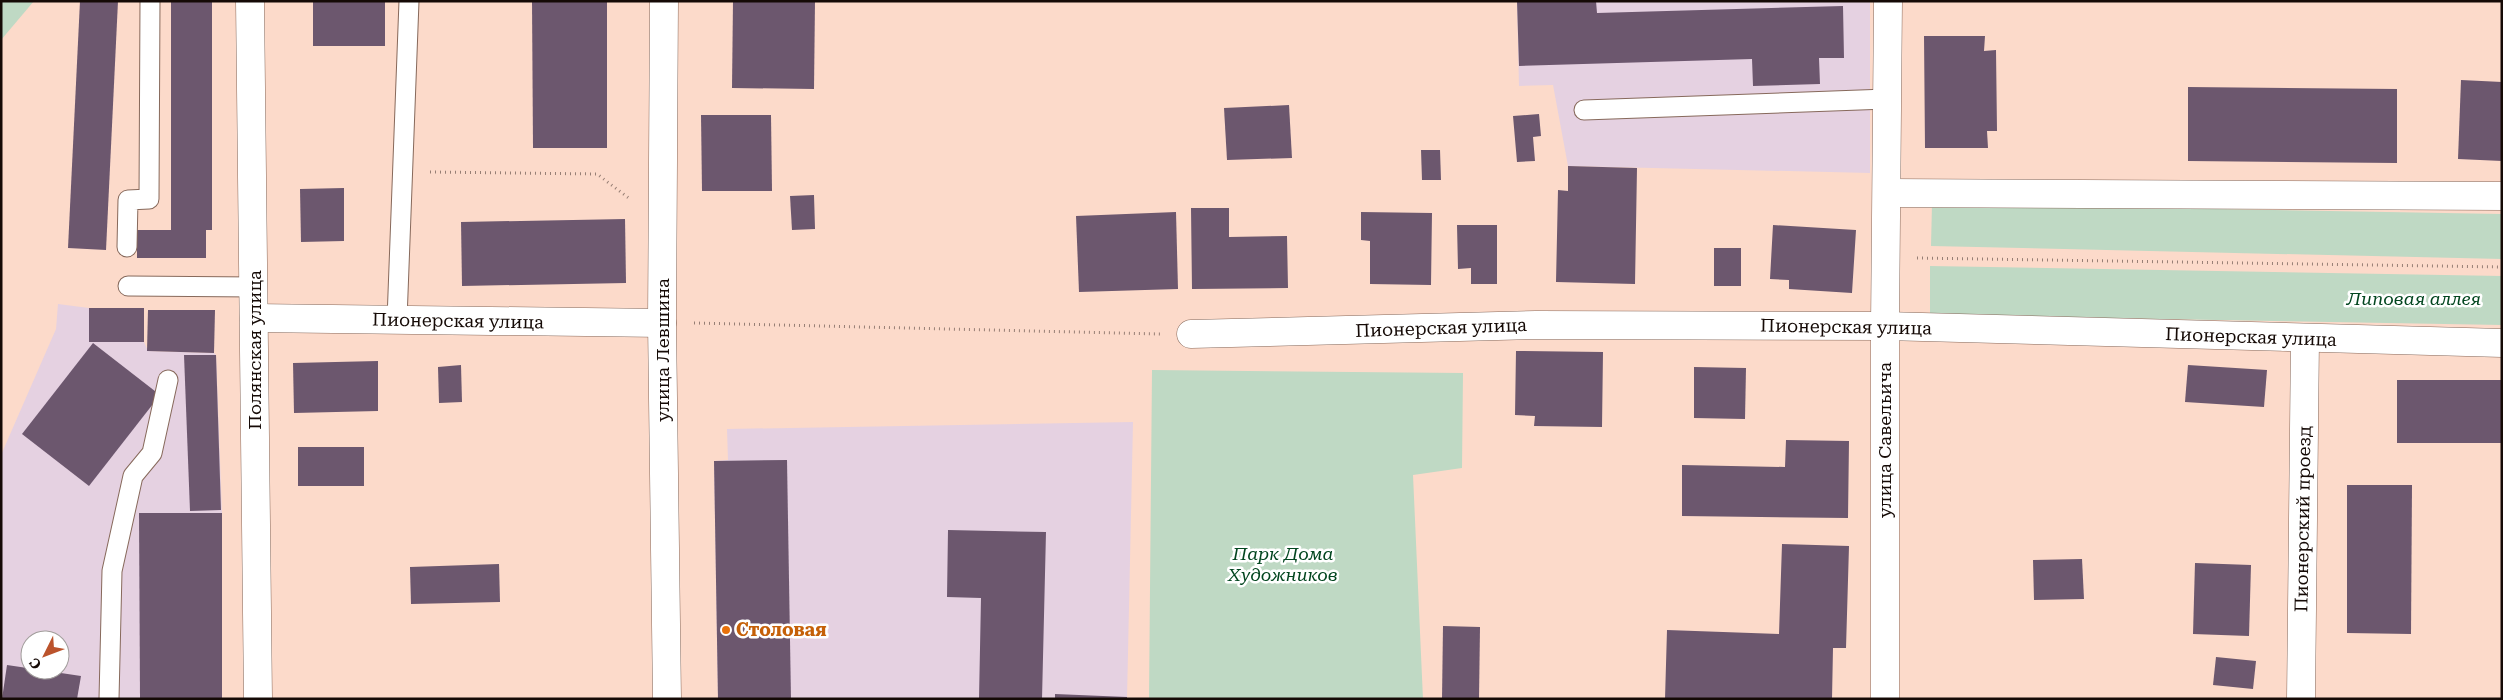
<svg xmlns="http://www.w3.org/2000/svg" width="2503" height="700" font-family="'Roboto Serif',serif">
<style>
.industrial{fill:#e5d1e1;fill-rule:evenodd}
.green{fill:#bfd9c4}
.building{fill:#6c576e}
.lines{fill:none;stroke-linecap:round;stroke-linejoin:round}
.service-casing{stroke:#87695b;stroke-width:21}
.minor-casing{stroke:#87695b;stroke-width:29}
.tertiary-casing{stroke:#87695b;stroke-width:29}
.path{stroke:#967e74;stroke-width:3;stroke-dasharray:1 4;stroke-linecap:butt}
.service{stroke:#fff;stroke-width:19}
.minor{stroke:#fff;stroke-width:28}
.tertiary{stroke:#fff;stroke-width:28}
.food-dot{fill:#e8710a;stroke:#fff;stroke-width:2}
.labels{text-anchor:middle;stroke-width:5;stroke-linejoin:round;paint-order:stroke}
.park-label{font-size:18px;font-style:italic;fill:#02461f;stroke:#fff}
.street-label{font-size:18px;fill:#150a06;stroke:#fff}
.food-label{font-size:18px;font-weight:bold;fill:#c56008;stroke:#fff;text-anchor:start}
</style>
<rect width="100%" height="100%" fill="#fcdaca"/>
<g class="industrial">
<polygon points="1517,1 1870,1 1870,173 1568,166 1553,85 1519,86"/>
<path d="M58,304L89,308V342H144L148,351L214,353L216,355L222,513V699H1V455L56,329ZM30,640H60V670H30Z"/>
<polygon points="1133,422 1127,699 718,699 714,461 728,460 727,429"/>
</g>
<g class="green">
<polygon points="1,1 34,1 1,40"/>
<polygon points="1932,204 2502,214 2502,259 1931,246"/>
<polygon points="1930,266 2502,276 2502,325 1930,315"/>
<polygon points="1152,370 1463,373 1462,468 1413,475 1423,699 1149,699"/>
</g>
<g class="building">
<polygon points="80,1 118,1 106,250 68,248"/>
<polygon points="171,1 212,1 212,230 206,230 206,258 137,258 137,230 171,230"/>
<rect x="313" y="1" width="72" height="45"/>
<polygon points="532,1 607,1 607,148 533,148"/>
<polygon points="733,1 815,1 814,89 732,88"/>
<polygon points="1517,1 1596,1 1597,13 1843,6 1844,58 1819,58 1820,84 1753,86 1752,59 1519,66"/>
<polygon points="1924,36 1985,36 1984,51 1996,50 1997,131 1987,131 1988,148 1925,148"/>
<polygon points="2461,80 2502,82 2502,161 2458,159"/>
<polygon points="2188,87 2397,89 2397,163 2188,161"/>
<polygon points="1289,105 1292,158 1227,160 1224,108"/>
<polygon points="1539,114 1541,136 1533,137 1535,161 1517,162 1513,116"/>
<polygon points="701,115 771,115 772,191 702,191"/>
<polygon points="1421,150 1440,150 1441,180 1422,180"/>
<polygon points="1568,166 1637,168 1635,284 1556,282 1558,190 1568,191"/>
<polygon points="344,188 344,241 301,242 300,189"/>
<polygon points="814,195 815,229 792,230 790,196"/>
<polygon points="1191,208 1229,208 1229,237 1287,236 1288,288 1192,289"/>
<polygon points="1176,212 1178,289 1079,292 1076,216"/>
<polygon points="1361,212 1432,213 1431,285 1370,284 1370,241 1361,240"/>
<polygon points="625,219 626,283 462,286 461,222"/>
<polygon points="1457,225 1497,225 1497,284 1471,284 1471,268 1458,269"/>
<polygon points="1773,225 1856,230 1852,293 1789,289 1789,280 1770,279"/>
<rect x="1714" y="248" width="27" height="38"/>
<rect x="89" y="308" width="55" height="34"/>
<polygon points="148,310 215,310 214,353 147,351"/>
<polygon points="93,343 160,395 89,486 22,434"/>
<polygon points="1516,351 1603,352 1602,427 1534,426 1535,416 1515,415"/>
<polygon points="184,355 216,355 221,510 190,511"/>
<polygon points="378,361 378,411 294,413 293,363"/>
<polygon points="461,365 462,402 439,403 438,367"/>
<polygon points="2188,365 2267,370 2264,407 2185,402"/>
<polygon points="1694,367 1746,368 1745,419 1694,418"/>
<rect x="2397" y="380" width="105" height="63"/>
<polygon points="1786,440 1849,441 1848,518 1682,516 1682,465 1785,467"/>
<rect x="298" y="447" width="66" height="39"/>
<polygon points="787,460 791,699 718,699 714,461"/>
<polygon points="2347,485 2412,485 2411,634 2347,633"/>
<polygon points="139,513 222,513 222,699 140,699"/>
<polygon points="948,530 1046,532 1042,699 979,699 981,598 947,597"/>
<polygon points="1782,544 1849,546 1846,648 1833,648 1832,699 1665,699 1667,630 1779,634"/>
<polygon points="2082,559 2084,599 2034,600 2033,560"/>
<polygon points="2195,563 2251,565 2249,636 2193,634"/>
<polygon points="499,564 500,602 411,604 410,567"/>
<polygon points="1443,626 1480,627 1479,699 1442,699"/>
<polygon points="2216,657 2256,661 2253,689 2213,685"/>
<polygon points="7,665 81,676 77,699 2,699"/>
<polygon points="1055,694 1127,697 1127,699 1055,699"/>
</g>
<g class="lines">
<g class="service-casing">
<g id="service">
<polyline points="1584,110 1887,99"/>
<polyline points="127,247 128,200 149,199 150,1"/>
<polyline points="128,286 255,287"/>
<polyline points="397,320 409,1"/>
<polyline points="109,699 112,571 133,476 152,453 168,380"/>
</g>
</g>
<g class="minor-casing">
<g id="minor">
<polyline points="250,1 258,699"/>
<polyline points="1887,193 2502,196"/>
<polyline points="254,318 662,323"/>
<polyline points="1191,334 1536,325 1885,326 2502,343"/>
<polyline points="1885,699 1885,326 1888,1"/>
<polyline points="2301,699 2305,339"/>
</g>
</g>
<g class="tertiary-casing">
<polyline id="tertiary" points="664,1 662,323 667,699"/>
</g>
<g class="path">
<polyline points="430,172 597,174 630,199"/>
<polyline points="1917,258 2502,267"/>
<polyline points="694,323 1160,334"/>
</g>
<use href="#service" class="service"/>
<use href="#minor" class="minor"/>
<use href="#tertiary" class="tertiary"/>
</g>
<circle class="food-dot" cx="726" cy="630" r="5"/>
<g class="labels">
<g class="park-label">
<text x="2414" y="305">Липовая аллея</text>
<text x="1283" y="560">Парк Дома<tspan x="1283" dy="21">Художников</tspan></text>
</g>
<g class="street-label">
<text transform="translate(458 321) rotate(1)" y="6">Пионерская улица</text>
<text transform="translate(1846 327) rotate(1)" y="6">Пионерская улица</text>
<text transform="translate(1441 328) rotate(-2)" y="6">Пионерская улица</text>
<text transform="translate(2251 337) rotate(2)" y="6">Пионерская улица</text>
<text transform="translate(255 350) rotate(-90)" y="6">Полянская улица</text>
<text transform="translate(663 350) rotate(-90)" y="6">улица Левшина</text>
<text transform="translate(1885 440) rotate(-90)" y="6">улица Савельича</text>
<text transform="translate(2303 519) rotate(-89)" y="6">Пионерский проезд</text>
</g>
<g class="food-label">
<text x="736" y="636">Столовая</text>
</g>
</g>
<rect width="2503" height="700" fill="none" stroke="#150a06" stroke-width="5"/>
<g transform="translate(45 655) rotate(228)"><circle r="24" fill="#ffffff" stroke="#a19d9b"/>
<path d="M0-4L9 19L0 12L-9 19Z" fill="#bb532c"/>
<text y="-8" font-size="14" font-weight="bold" text-anchor="middle" fill="#150a06">С</text>
</g>
</svg>
